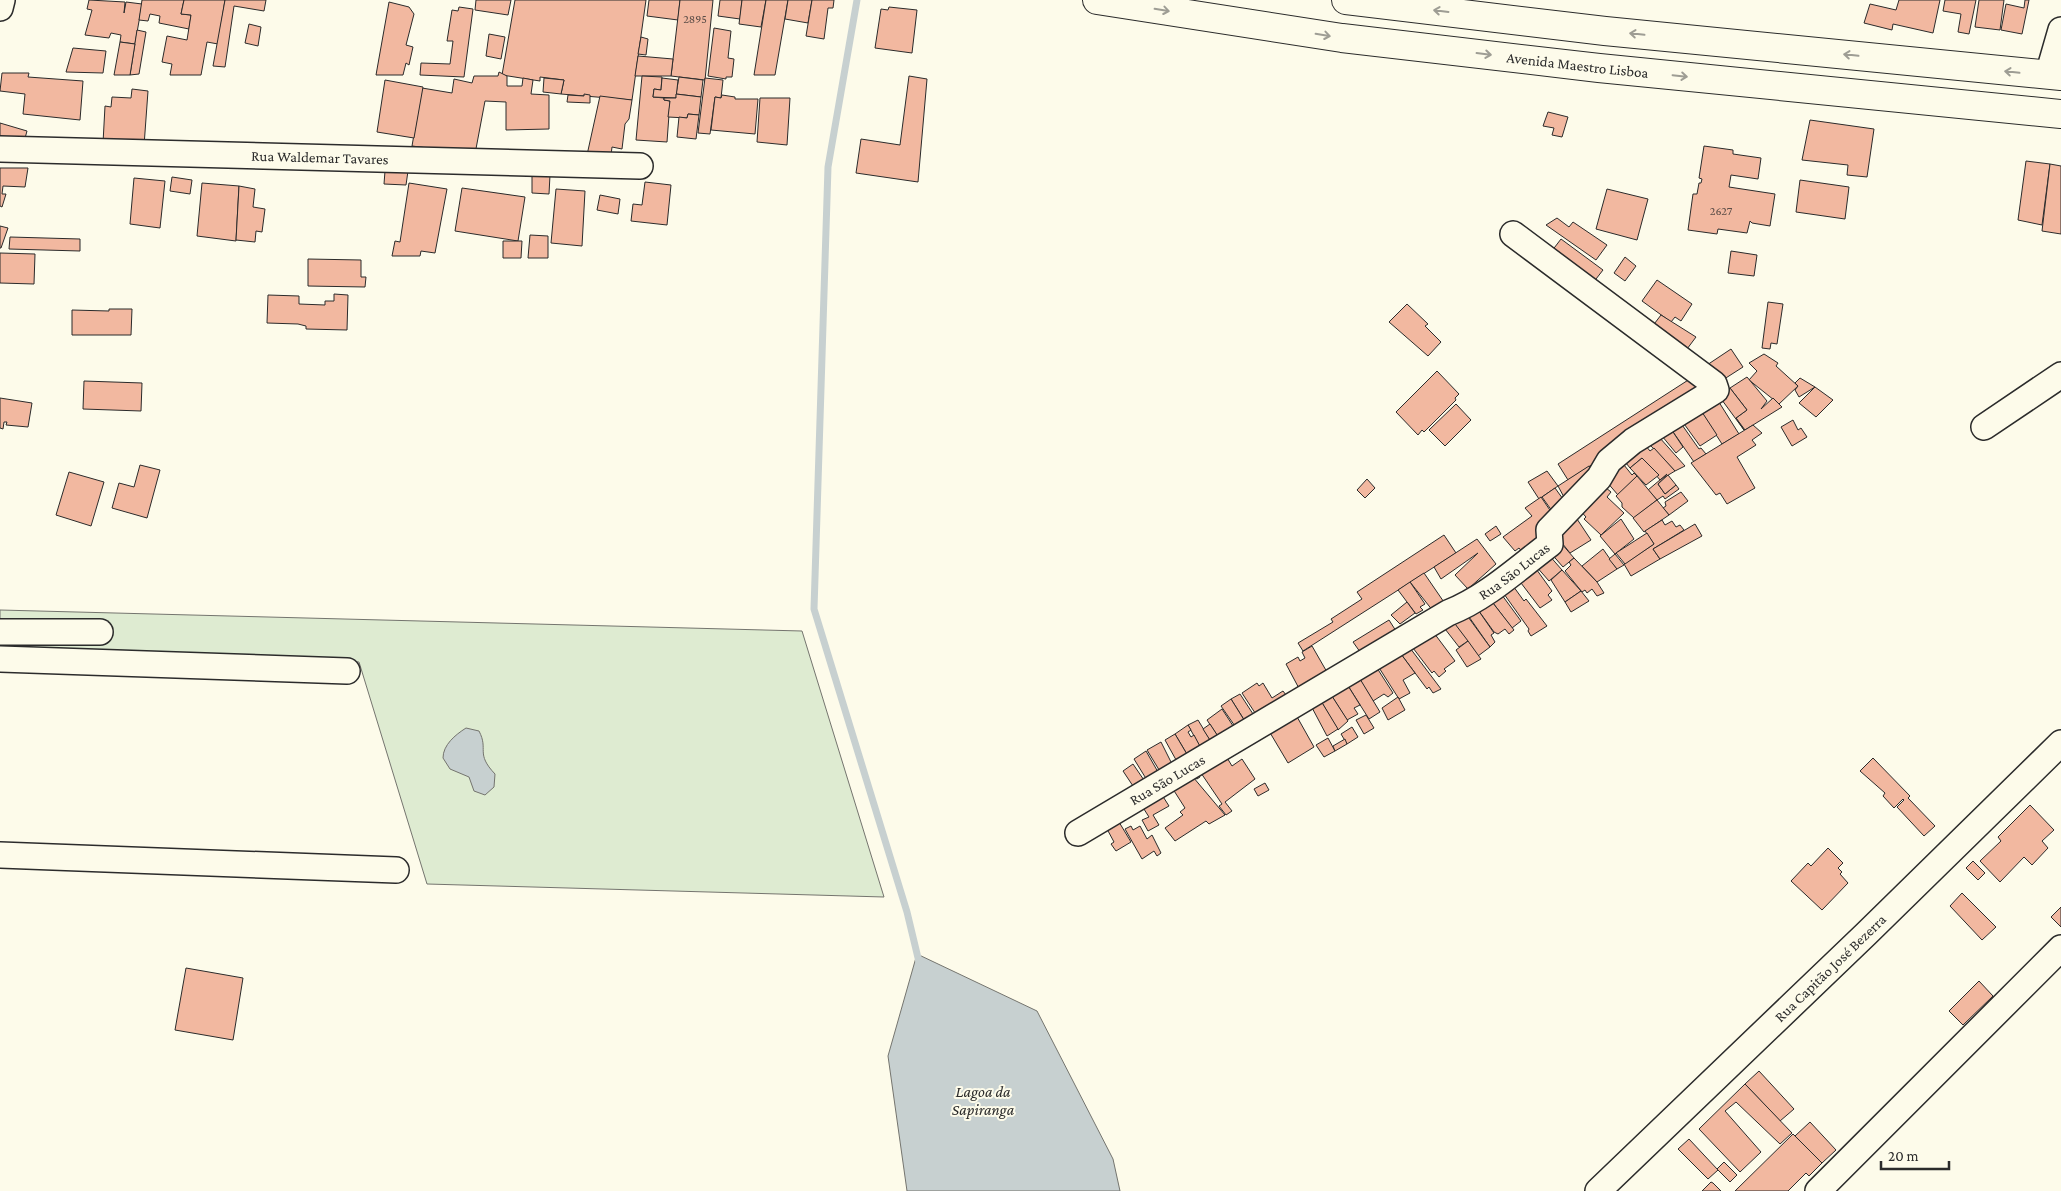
<svg xmlns="http://www.w3.org/2000/svg" width="2061" height="1191" font-family="'Crimson Pro',serif">
<style>
.green{fill:#deebd1;stroke:#74746e}
.water{fill:#c7d0d0;stroke:#74746e}
.lines{fill:none;stroke-linecap:round;stroke-linejoin:round}
.stream{stroke:#c7d0d0;stroke-width:7}
.building{fill:#f2b8a0;stroke:#2b2b2b}
.minor-casing{stroke:#2b2b2b;stroke-width:28}
.highway-casing{stroke:#2b2b2b;stroke-width:30}
.minor{stroke:#fdfbea;stroke-width:25}
.highway{stroke:#fdfbea;stroke-width:28}
.oneway{stroke:#9e9d94}
.labels{text-anchor:middle;stroke-width:4;stroke-linejoin:round;paint-order:stroke}
.number-label{font-size:12px;fill:#5d4e48}
.street-label{font-size:15px;fill:#2b2b2b;stroke:#fdfbea}
.water-label{font-size:16px;font-style:italic;fill:#2b2b2b;stroke:#fdfbea}
</style>
<rect width="100%" height="100%" fill="#fdfbea"/>
<polygon class="green" points="0,610 802,631 884,897 427,884 359,662 0,650"/>
<g class="water">
<path d="M466,728L479,731C489,750 475,753 495,774L494,787L485,795L474,791L469,777L450,769L443,758C443,745 455,735 466,728Z"/>
<polygon points="917,954 1037,1011 1113,1159 1120,1191 907,1191 888,1056"/>
</g>
<g class="lines">
<polyline class="stream" points="857,0 828,167 814,609 907,912 919,962"/>
</g>
<g class="building">
<polygon points="89,0 125,2 124,13 126,2 142,4 135,44 120,42 121,35 111,33 109,38 85,35 92,10 87,9"/>
<polygon points="142,0 184,0 181,14 191,15 189,29 159,23 160,16 150,14 148,21 139,20"/>
<polygon points="184,0 225,0 218,44 207,42 201,75 170,75 172,64 162,62 167,36 187,40 191,15 181,14"/>
<polygon points="225,0 266,0 264,11 234,6 225,67 213,66"/>
<polygon points="476,0 511,0 508,15 475,10"/>
<polygon points="515,0 646,0 632,100 561,94 564,80 540,77 540,81 502,75"/>
<polygon points="649,0 680,0 678,20 647,16"/>
<polygon points="680,0 713,0 705,80 671,76"/>
<polygon points="720,0 742,0 740,19 718,16"/>
<polygon points="742,0 766,0 761,27 739,24"/>
<polygon points="766,0 788,0 775,75 754,75"/>
<polygon points="788,0 812,0 808,23 785,19"/>
<polygon points="812,0 834,0 833,8 828,8 824,39 806,36"/>
<polygon points="1899,0 1940,0 1933,33 1893,24 1892,30 1864,23 1870,4 1896,10"/>
<polygon points="1945,0 1976,0 1969,34 1958,32 1961,14 1943,11"/>
<polygon points="1979,0 2004,0 2000,30 1975,27"/>
<polygon points="2025,0 2029,0 2022,34 2001,30 2006,4 2024,8"/>
<polygon points="389,2 409,7 414,14 406,45 413,47 409,65 406,63 403,75 376,75"/>
<polygon points="459,7 473,9 464,77 420,75 421,63 450,64 453,41 447,41 452,10 458,11"/>
<polygon points="889,7 917,10 912,53 875,48 881,9 888,10"/>
<polygon points="249,24 261,27 258,46 245,43"/>
<polygon points="714,28 731,31 728,58 734,59 732,77 726,77 726,79 708,76"/>
<polygon points="137,30 146,32 139,74 130,75"/>
<polygon points="489,34 505,37 501,59 486,56"/>
<polygon points="641,37 648,39 646,55 638,54"/>
<polygon points="120,42 135,44 130,75 114,75"/>
<polygon points="73,48 106,51 103,73 66,72"/>
<polygon points="638,56 673,59 671,76 635,76"/>
<polygon points="499,72 507,76 507,86 522,86 523,78 533,80 531,94 549,95 549,129 506,130 506,102 485,101 475,154 412,146 422,88 452,93 454,79 472,83 474,76 498,76"/>
<polygon points="2,73 29,73 28,77 83,81 80,120 23,114 25,94 0,91"/>
<polygon points="642,76 662,77 661,90 654,89 653,97 664,98 664,100 670,101 667,142 636,140"/>
<polygon points="909,76 927,79 918,182 856,173 861,139 900,145"/>
<polygon points="679,77 703,80 701,97 676,94"/>
<polygon points="544,78 564,80 561,94 543,92"/>
<polygon points="662,78 678,80 676,98 653,97 654,89 661,90"/>
<polygon points="705,78 723,80 721,98 715,97 710,134 698,133"/>
<polygon points="385,80 423,87 414,138 377,132"/>
<polygon points="132,89 148,91 144,146 103,143 105,106 111,107 112,97 131,98"/>
<polygon points="584,94 590,95 590,103 567,102 568,95 584,96"/>
<polygon points="676,94 701,97 699,115 688,114 687,118 668,117 670,101 664,100 664,98 676,98"/>
<polygon points="722,95 735,97 735,99 758,99 755,134 711,130 715,97 721,98"/>
<polygon points="600,96 632,100 629,119 625,124 622,149 612,147 611,155 587,155"/>
<polygon points="760,98 790,98 787,145 757,142"/>
<polygon points="1548,112 1568,117 1562,137 1552,135 1554,128 1543,126"/>
<polygon points="688,114 699,115 696,139 677,137 679,117 687,118"/>
<polygon points="1810,120 1874,129 1867,177 1847,175 1848,165 1802,160"/>
<polygon points="0,123 27,131 22,149 0,143"/>
<polygon points="1704,146 1733,150 1733,154 1761,158 1758,179 1731,175 1729,187 1775,194 1770,226 1752,223 1750,221 1747,233 1718,229 1717,234 1688,230 1693,194 1697,194 1699,183 1701,183 1702,179 1699,178"/>
<polygon points="2026,161 2050,164 2042,225 2018,220"/>
<polygon points="2050,164 2061,166 2061,234 2042,231"/>
<polygon points="0,168 28,168 25,187 3,186 2,194 6,194 2,207 0,206"/>
<polygon points="385,171 408,171 406,185 384,184"/>
<polygon points="532,175 550,175 549,194 532,193"/>
<polygon points="172,177 192,180 190,194 170,191"/>
<polygon points="134,178 165,181 160,228 130,224"/>
<polygon points="1800,180 1849,187 1845,219 1796,212"/>
<polygon points="645,182 671,185 667,225 631,221 633,204 642,205"/>
<polygon points="202,183 239,186 236,241 197,236"/>
<polygon points="409,183 447,189 435,253 421,251 420,256 392,256 395,241 400,242"/>
<polygon points="239,186 255,189 253,207 265,209 262,232 256,231 255,242 236,240"/>
<polygon points="462,188 525,197 518,241 455,231"/>
<polygon points="556,189 585,191 582,246 551,243"/>
<polygon points="1607,189 1648,199 1637,240 1596,229"/>
<polygon points="600,195 620,199 618,214 597,210"/>
<polygon points="1557,218 1569,227 1573,222 1607,245 1596,260 1546,225"/>
<polygon points="0,226 8,228 1,248 0,248"/>
<polygon points="530,235 548,236 548,258 528,258"/>
<polygon points="10,237 80,239 80,251 9,249"/>
<polygon points="1561,239 1603,270 1589,288 1548,256"/>
<polygon points="503,241 522,241 521,258 503,258"/>
<polygon points="1731,251 1757,255 1754,276 1728,273"/>
<polygon points="0,253 35,254 34,284 0,283"/>
<polygon points="1625,257 1636,266 1625,281 1614,273"/>
<polygon points="308,259 361,260 361,277 366,277 365,287 308,286"/>
<polygon points="1657,280 1692,304 1681,321 1675,317 1671,322 1642,301"/>
<polygon points="334,294 348,295 347,330 306,329 306,326 298,324 267,323 268,295 299,296 299,304 325,305 325,301 334,301"/>
<polygon points="1768,302 1783,304 1777,344 1771,343 1770,349 1762,348"/>
<polygon points="1407,304 1428,324 1425,326 1441,342 1428,356 1389,322"/>
<polygon points="109,309 132,309 131,335 72,335 72,310 109,311"/>
<polygon points="1661,315 1696,337 1681,357 1648,332"/>
<polygon points="1731,349 1743,367 1718,383 1707,365"/>
<polygon points="1764,354 1778,363 1776,366 1798,386 1779,404 1749,380 1757,371 1749,363"/>
<polygon points="1437,371 1459,394 1455,398 1456,400 1424,432 1422,430 1418,435 1396,412"/>
<polygon points="1696,375 1713,387 1568,480 1558,464"/>
<polygon points="1747,377 1767,401 1761,409 1773,398 1782,407 1745,430 1736,418 1747,410 1730,388"/>
<polygon points="1800,378 1815,387 1799,397 1795,390 1798,386 1795,383"/>
<polygon points="84,381 142,383 141,411 83,409"/>
<polygon points="1815,387 1833,400 1816,417 1799,403"/>
<polygon points="1730,388 1747,410 1736,418 1744,430 1719,396"/>
<polygon points="0,398 32,403 28,427 6,425 7,422 4,422 3,429 0,428"/>
<polygon points="1717,399 1739,434 1722,444 1700,410"/>
<polygon points="1456,404 1471,420 1445,446 1429,430"/>
<polygon points="1700,409 1717,435 1700,446 1682,421"/>
<polygon points="1793,420 1798,430 1801,428 1807,437 1792,446 1781,427"/>
<polygon points="1680,422 1699,449 1701,448 1706,454 1694,462 1671,429"/>
<polygon points="1753,425 1762,433 1752,440 1756,445 1737,457 1755,488 1727,504 1720,493 1716,495 1691,463"/>
<polygon points="1671,429 1683,447 1676,453 1662,436"/>
<polygon points="1659,437 1685,466 1675,471 1650,445"/>
<polygon points="1642,441 1650,451 1654,448 1675,471 1660,480 1642,458 1630,468 1622,458"/>
<polygon points="1642,458 1659,475 1646,485 1630,468"/>
<polygon points="1620,460 1632,475 1634,473 1637,476 1618,495 1606,481"/>
<polygon points="140,465 160,470 147,518 112,508 119,483 134,487"/>
<polygon points="1589,466 1596,478 1565,499 1558,486"/>
<polygon points="1547,471 1558,486 1539,499 1528,482"/>
<polygon points="69,472 104,482 91,526 56,515"/>
<polygon points="1667,474 1658,484 1665,494 1676,485 1679,489 1665,499 1663,496 1657,500 1648,490"/>
<polygon points="1668,475 1676,485 1665,494 1658,484"/>
<polygon points="1637,476 1657,500 1634,518 1622,507 1622,503 1616,496"/>
<polygon points="1367,479 1375,488 1365,498 1357,490"/>
<polygon points="1600,483 1611,492 1607,497 1624,513 1601,535 1584,519 1586,517 1578,508"/>
<polygon points="1555,488 1568,506 1555,515 1542,497"/>
<polygon points="1681,492 1688,501 1669,515 1663,508 1666,506 1665,502"/>
<polygon points="1541,497 1556,519 1527,558 1519,548 1515,551 1503,537 1532,516 1525,508"/>
<polygon points="1657,500 1669,515 1644,532 1633,518"/>
<polygon points="1573,513 1591,540 1570,553 1554,533"/>
<polygon points="1621,519 1634,539 1615,554 1600,536"/>
<polygon points="1662,520 1665,525 1672,521 1676,527 1680,525 1684,530 1653,549 1660,559 1631,576 1624,564 1654,544 1645,531"/>
<polygon points="1695,524 1702,536 1660,559 1653,549"/>
<polygon points="1496,526 1501,534 1490,541 1485,534"/>
<polygon points="1647,533 1654,544 1625,564 1616,553"/>
<polygon points="1444,535 1456,553 1303,651 1298,643 1333,622 1331,619 1362,599 1357,592"/>
<polygon points="1477,539 1496,564 1468,589 1455,575 1478,553 1441,579 1434,567"/>
<polygon points="1561,543 1574,558 1563,567 1549,551"/>
<polygon points="1603,549 1617,569 1597,582 1582,566"/>
<polygon points="1548,554 1562,570 1549,581 1535,565"/>
<polygon points="1615,554 1624,565 1617,569 1609,559"/>
<polygon points="1574,558 1597,582 1604,593 1597,596 1592,589 1587,593 1585,590 1582,592 1565,571 1571,565 1569,562"/>
<polygon points="1534,566 1552,591 1548,595 1552,600 1540,608 1518,579"/>
<polygon points="1562,570 1581,591 1565,602 1551,580"/>
<polygon points="1424,573 1448,608 1437,616 1410,582"/>
<polygon points="1508,579 1524,601 1526,599 1547,626 1531,636 1528,631 1529,629 1499,587"/>
<polygon points="1410,582 1425,604 1420,607 1423,610 1416,614 1398,590"/>
<polygon points="1499,591 1521,621 1512,628 1490,599"/>
<polygon points="1581,591 1589,601 1571,612 1565,602"/>
<polygon points="1489,598 1514,630 1509,634 1505,629 1498,634 1494,632 1476,607"/>
<polygon points="1407,602 1415,613 1400,624 1391,615"/>
<polygon points="1476,607 1494,633 1491,635 1495,642 1490,647 1467,614"/>
<polygon points="1463,610 1490,647 1478,656 1451,619"/>
<polygon points="1449,616 1468,641 1459,647 1442,625"/>
<polygon points="1389,620 1396,631 1363,656 1353,642"/>
<polygon points="1434,633 1455,661 1444,669 1446,671 1439,677 1434,671 1432,673 1413,648"/>
<polygon points="1468,641 1481,659 1467,667 1456,650"/>
<polygon points="1407,644 1441,689 1433,693 1429,687 1427,689 1398,650"/>
<polygon points="1312,646 1331,679 1302,694 1286,664 1298,657 1300,661 1305,658 1302,652"/>
<polygon points="1398,650 1415,673 1403,680 1410,693 1399,699 1376,663"/>
<polygon points="1377,668 1393,693 1388,697 1384,694 1373,701 1360,680"/>
<polygon points="1357,674 1380,712 1369,719 1345,681"/>
<polygon points="1345,681 1360,705 1354,708 1358,714 1347,720 1328,690"/>
<polygon points="1257,683 1259,686 1263,683 1272,698 1283,691 1292,703 1259,719 1242,693"/>
<polygon points="1328,690 1348,721 1338,730 1318,696"/>
<polygon points="1240,694 1255,717 1248,726 1231,699"/>
<polygon points="1318,696 1338,729 1327,736 1309,702"/>
<polygon points="1398,697 1405,710 1388,720 1382,708"/>
<polygon points="1231,699 1246,723 1237,729 1221,706"/>
<polygon points="1222,709 1239,735 1223,744 1207,720"/>
<polygon points="1296,715 1314,747 1288,763 1269,731"/>
<polygon points="1366,715 1374,728 1364,734 1356,720"/>
<polygon points="1198,720 1215,748 1204,754 1188,725"/>
<polygon points="1210,724 1223,744 1215,748 1203,729"/>
<polygon points="1188,725 1191,730 1188,732 1191,737 1194,735 1204,754 1191,761 1175,734"/>
<polygon points="1352,727 1358,737 1347,744 1341,734"/>
<polygon points="1175,734 1191,761 1180,767 1165,740"/>
<polygon points="1328,738 1335,751 1324,757 1316,745"/>
<polygon points="1345,739 1347,744 1335,751 1333,746"/>
<polygon points="1161,742 1175,770 1164,778 1147,750"/>
<polygon points="1146,751 1162,779 1150,785 1134,759"/>
<polygon points="1226,756 1232,766 1242,759 1255,779 1225,802 1232,811 1226,815 1219,806 1222,804 1201,773"/>
<polygon points="1873,758 1910,796 1908,798 1935,826 1924,836 1897,807 1904,800 1903,799 1894,808 1883,796 1885,793 1860,771"/>
<polygon points="1133,764 1148,786 1137,792 1123,771"/>
<polygon points="1196,770 1200,777 1197,779 1193,777 1225,815 1209,824 1206,821 1175,841 1165,828 1183,815 1180,812 1185,808 1171,786"/>
<polygon points="1265,783 1269,790 1258,796 1254,789"/>
<polygon points="1162,795 1169,806 1153,815 1159,825 1148,831 1142,820 1149,817 1142,806"/>
<polygon points="2030,805 2054,830 2042,841 2048,848 2032,865 2024,857 2000,882 1980,861 2001,841 1998,837"/>
<polygon points="1119,822 1131,842 1116,851 1111,844 1114,842 1107,829"/>
<polygon points="1131,826 1133,830 1140,826 1147,839 1152,835 1161,853 1157,856 1154,851 1142,859 1125,829"/>
<polygon points="1828,848 1843,863 1838,868 1842,872 1840,874 1848,883 1822,910 1791,881 1808,863 1811,866"/>
<polygon points="1973,861 1985,873 1978,880 1966,868"/>
<polygon points="1962,893 1996,927 1982,940 1950,906"/>
<polygon points="2061,907 2061,927 2051,917"/>
<polygon points="186,968 243,978 233,1040 175,1030"/>
<polygon points="1979,981 1993,996 1963,1025 1949,1011"/>
<polygon points="1759,1071 1794,1109 1780,1121 1745,1084"/>
<polygon points="1745,1084 1792,1133 1780,1144 1736,1102 1725,1111 1761,1152 1740,1172 1699,1129"/>
<polygon points="1810,1122 1836,1150 1822,1163 1795,1136"/>
<polygon points="1793,1134 1822,1163 1809,1176 1806,1173 1788,1191 1735,1191"/>
<polygon points="1689,1139 1718,1170 1708,1179 1678,1149"/>
<polygon points="1724,1162 1737,1175 1730,1182 1717,1169"/>
<polygon points="1711,1182 1713,1183 1721,1191 1702,1191"/>
</g>
<g class="lines">
<g class="minor-casing">
<g id="minor">
<polyline points="0,8 2,0"/>
<polyline points="2048,75 2061,30"/>
<path id="s1" d="M0,149L640,166"/>
<polyline points="1984,427 2061,375"/>
<polyline points="0,632 100,632"/>
<polyline points="0,659 347,671"/>
<path id="s2" d="M1078,833L1448,613C1486,598 1518,568 1550,544L1549,530L1599,478L1609,461L1633,441L1716,390L1714,384L1513,234"/>
<polyline points="0,855 396,870"/>
<path id="s3" d="M1598,1191L1866,934L2061,743"/>
<polyline points="1818,1191 2061,948"/>
</g>
</g>
<g class="highway-casing">
<g id="highway">
<path id="s4" d="M1097,0L1342,38L1599,68L2061,114"/>
<polyline points="1346,0 1605,31 2061,76"/>
</g>
</g>
<use href="#minor" class="minor"/>
<use href="#highway" class="highway"/>
</g>
<defs><path id="oneway-shaft" d="M-6 0H5M1.5-3L5.5 0L1.5 3" fill="none" stroke-width="1.6" stroke-linecap="round" stroke-linejoin="round" transform="scale(1.25)"/></defs>
<g class="oneway">
<use href="#oneway-shaft" transform="translate(1162 10) rotate(9)"/>
<use href="#oneway-shaft" transform="translate(1441 11) rotate(-173)"/>
<use href="#oneway-shaft" transform="translate(1637 34) rotate(-174)"/>
<use href="#oneway-shaft" transform="translate(1323 35) rotate(9)"/>
<use href="#oneway-shaft" transform="translate(1484 54) rotate(7)"/>
<use href="#oneway-shaft" transform="translate(1851 55) rotate(-174)"/>
<use href="#oneway-shaft" transform="translate(2012 72) rotate(-174)"/>
<use href="#oneway-shaft" transform="translate(1680 76) rotate(6)"/>
</g>
<g class="labels">
<g class="number-label">
<text x="695" y="23">2895</text>
<text x="1721" y="215">2627</text>
</g>
<g class="street-label">
<text dy="5" stroke="none"><textPath href="#s4" startOffset="485">Avenida Maestro Lisboa</textPath></text>
<text dy="5" stroke="none"><textPath href="#s1" startOffset="320">Rua Waldemar Tavares</textPath></text>
<text dy="5" stroke="none"><textPath href="#s2" startOffset="509">Rua São Lucas</textPath></text>
<text dy="5" stroke="none"><textPath href="#s2" startOffset="104">Rua São Lucas</textPath></text>
<text dy="5" stroke="none"><textPath href="#s3" startOffset="322">Rua Capitão José Bezerra</textPath></text>
</g>
<g class="water-label">
<text x="983" y="1097">Lagoa da<tspan x="983" dy="18">Sapiranga</tspan></text>
</g>
</g>
<path d="M1881 1161v8h68v-8" fill="none" stroke="#2b2b2b" stroke-width="2.5"/>
<text x="1888" y="1161" font-size="15" fill="#2b2b2b" stroke="#fdfbea" stroke-width="4" paint-order="stroke">20 m</text>
</svg>
